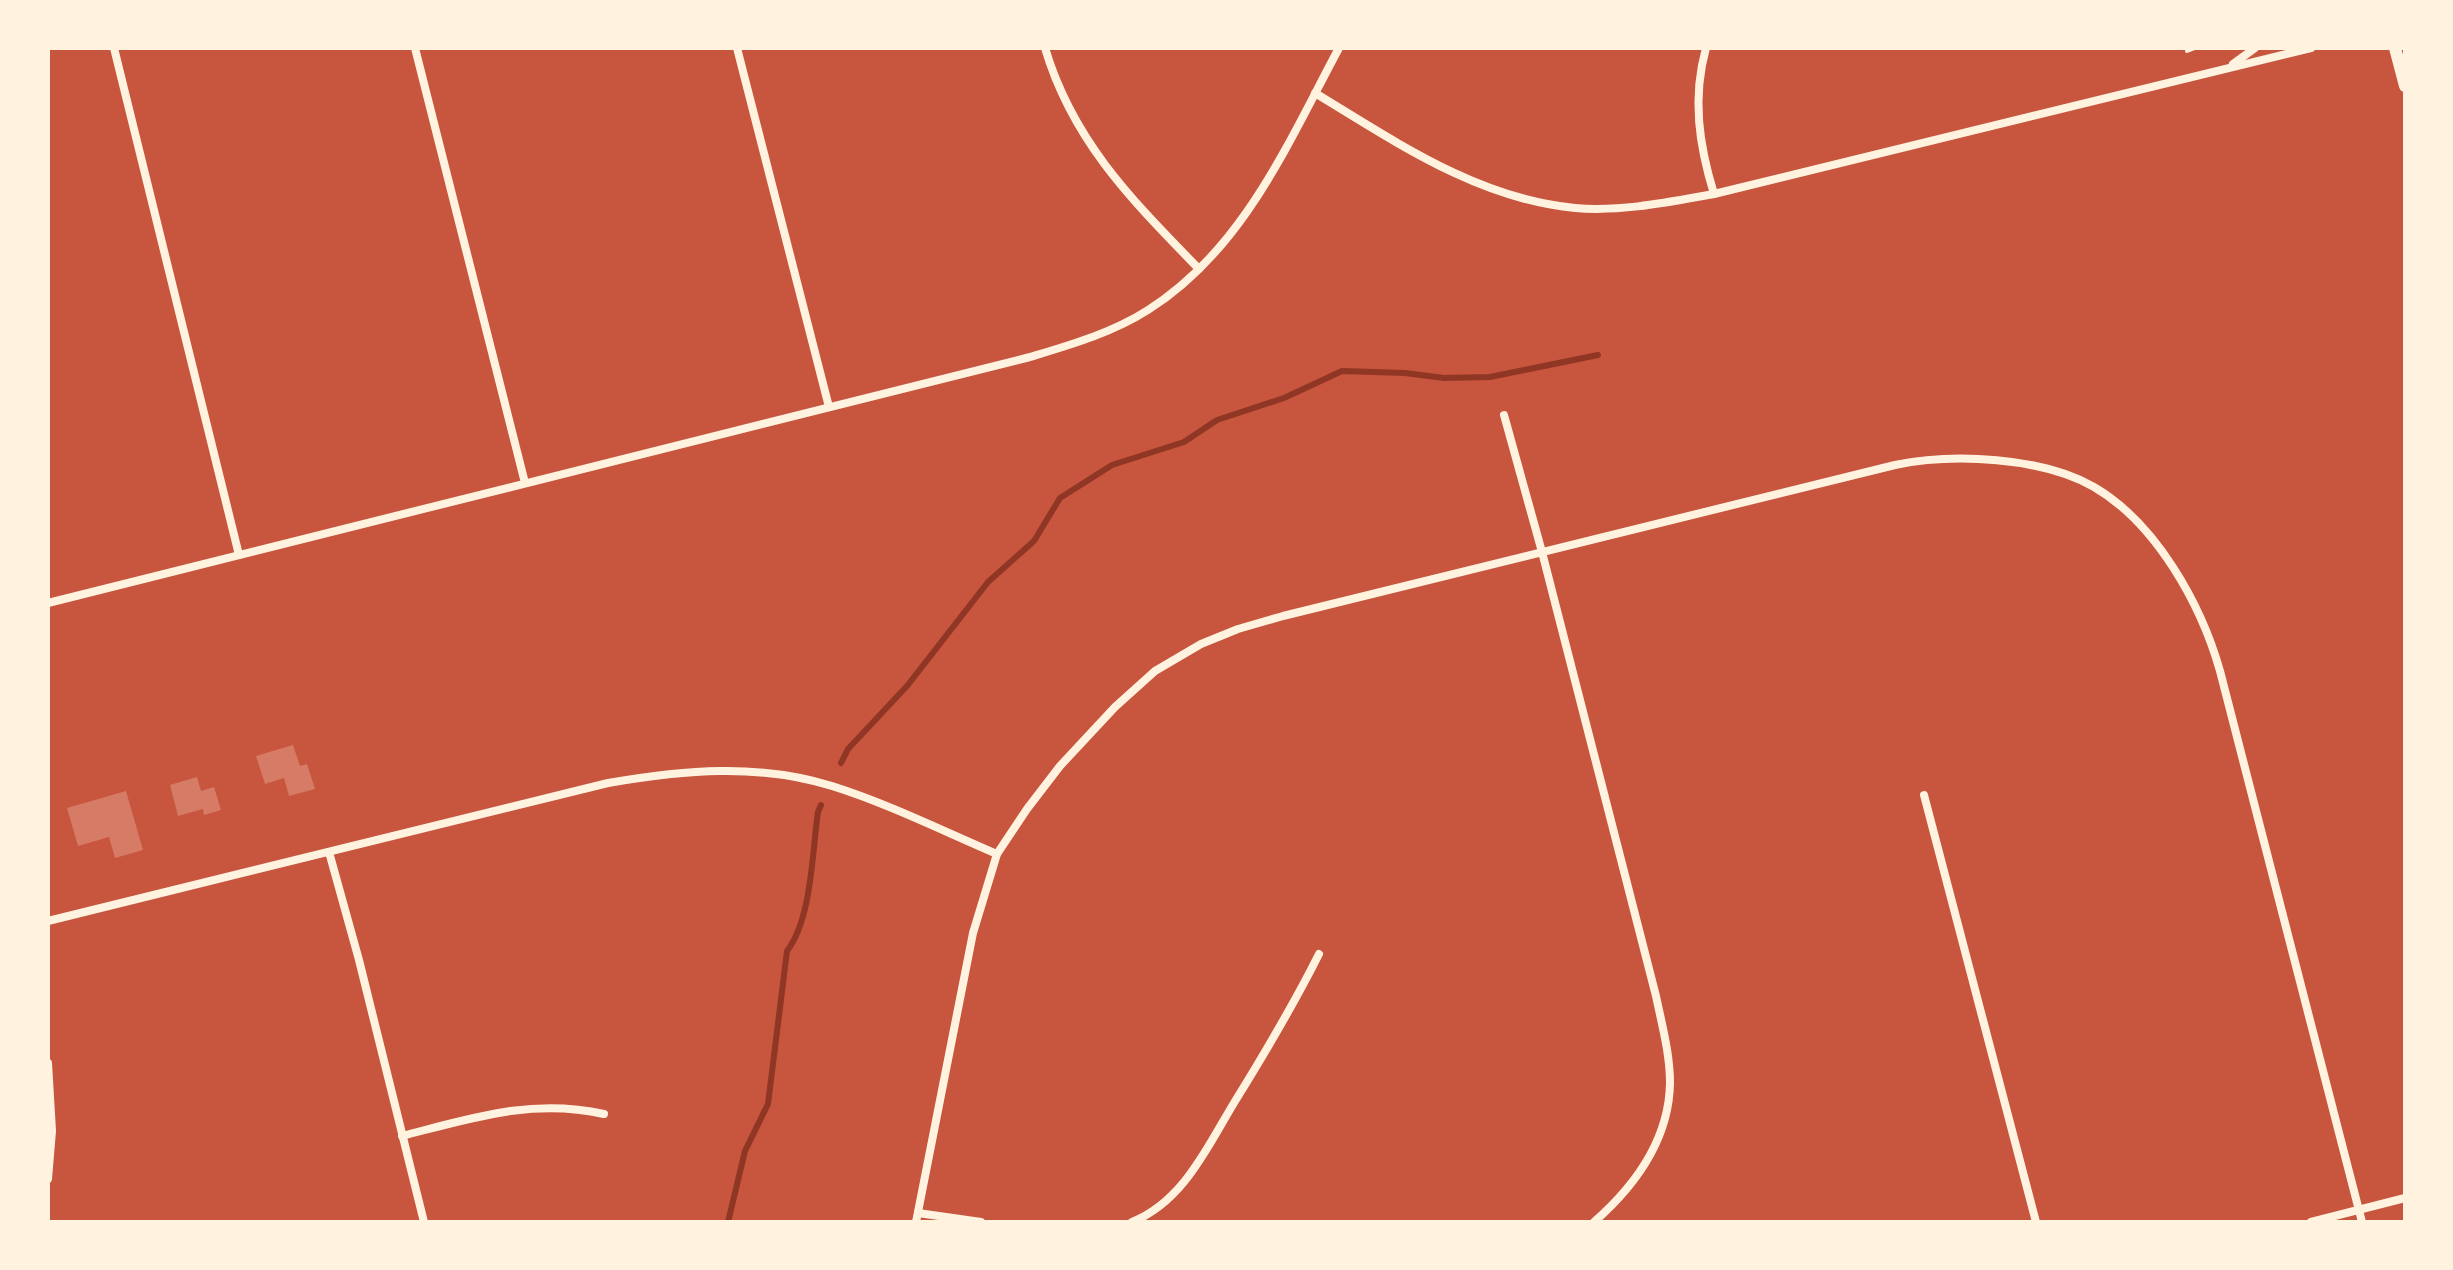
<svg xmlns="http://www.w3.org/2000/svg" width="2453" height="1270" font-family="'Space Grotesk',sans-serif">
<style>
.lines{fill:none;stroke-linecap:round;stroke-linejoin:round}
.stream{stroke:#8f3625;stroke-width:6}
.building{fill:#d67c66}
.path{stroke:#fff3e0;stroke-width:4}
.minor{stroke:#fff3e0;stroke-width:8}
.secondary{stroke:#fff3e0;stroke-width:12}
</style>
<rect width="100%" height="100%" fill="#c8553d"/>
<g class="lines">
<g class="stream">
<polyline points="841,763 848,749 907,686 988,582 1034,541 1060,498 1112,465 1184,442 1217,420 1284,398 1342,371 1405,373 1444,378 1490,377 1598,355"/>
<path d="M728,1222L745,1151L768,1104L787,951C812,918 812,852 818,812L821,805"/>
</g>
</g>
<g class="building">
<polygon points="293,745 300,766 307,764 315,789 289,796 284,778 265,784 256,756"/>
<polygon points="197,777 201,791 214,787 221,810 204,815 203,809 178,816 170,785"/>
<polygon points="126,791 143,850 115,858 109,837 78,846 67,808"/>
</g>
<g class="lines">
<polyline class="path" points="2187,51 2195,48"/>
<g class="minor">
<polyline points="114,48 239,555"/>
<polyline points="415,48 525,483"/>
<polyline points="737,48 829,407"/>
<path d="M1045,48C1073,142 1133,201 1199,269"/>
<path d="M1706,48C1692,98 1699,145 1714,194"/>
<polyline points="2233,64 2255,48"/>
<path d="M1315,93C1396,142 1478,199 1575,208C1622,212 1669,202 1714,194L2311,48"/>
<path d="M1504,415L1542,552L1656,996C1662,1025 1670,1054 1670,1083C1669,1140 1635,1186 1594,1222"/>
<path d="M48,603L1030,357C1070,345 1112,333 1148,310C1243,250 1288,143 1339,48"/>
<polyline points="1924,795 2036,1222"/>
<polyline points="329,852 359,960 424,1222"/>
<path d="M48,921L608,783C683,770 758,763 832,786C889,804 943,831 997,854"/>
<polyline points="48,1063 52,1131 48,1179"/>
<path d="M402,1136C472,1118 532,1098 604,1114"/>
<polyline points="918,1213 981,1222"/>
<path d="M916,1222L973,933L997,854L1027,809L1060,766L1115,707L1155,671L1201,644L1238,629L1283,616L1895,465C1953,453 2042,457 2094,487C2156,523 2201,604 2220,671L2362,1222"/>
<path d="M1132,1222C1185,1201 1209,1143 1237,1098C1266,1051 1294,1004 1319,954"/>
<polyline points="2311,1222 2405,1198"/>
</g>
<polyline class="secondary" points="2395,48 2405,86"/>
</g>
<rect width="2453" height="1270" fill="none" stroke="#fff3e0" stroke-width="100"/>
</svg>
